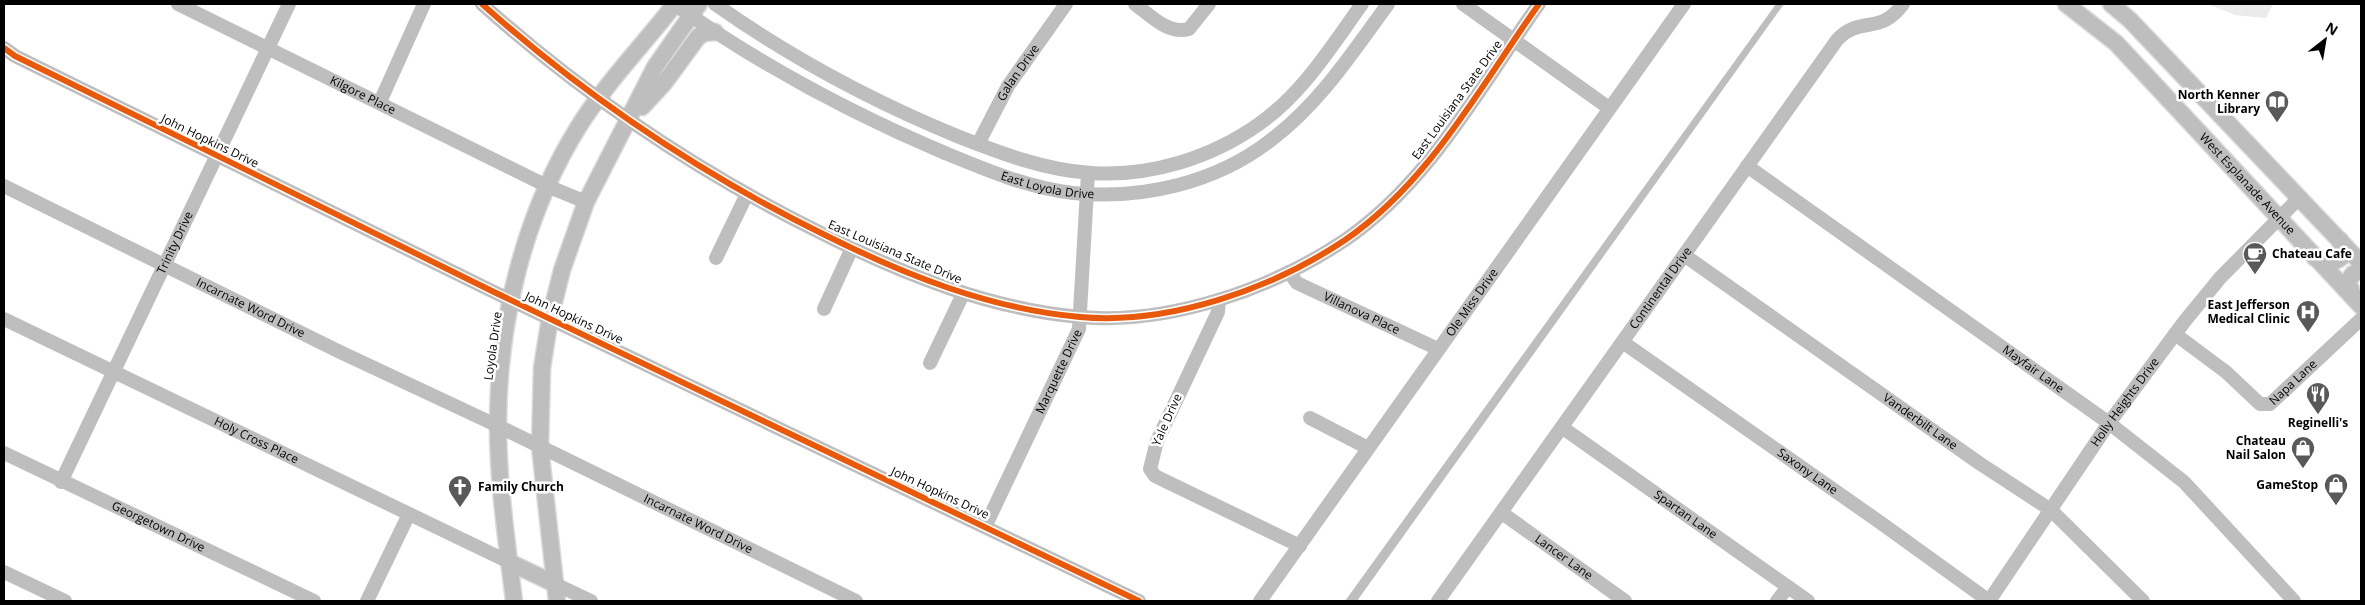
<svg xmlns="http://www.w3.org/2000/svg" width="2365" height="605" font-family="'Open Sans',sans-serif">
<style>
.green{fill:#ebebeb}
.water{fill:#bebebe}
.lines{fill:none;stroke-linecap:round;stroke-linejoin:round}
.major-casing{stroke:#dbdbdb;stroke-width:19}
.minor{stroke:#bebebe;stroke-width:14}
.major{stroke:#bebebe;stroke-width:16}
.cycleway-casing{stroke:#fff;stroke-width:9}
.cycleway{stroke:#e8590c;stroke-width:6}
.labels{text-anchor:middle;stroke-width:5;stroke-linejoin:round;paint-order:stroke}
.street-label{font-size:12px;fill:#000;stroke:#fff}
.poi-label{font-size:12px;font-weight:bold;fill:#000;stroke:#fff;text-anchor:end}
</style>
<rect width="100%" height="100%" fill="#fff"/>
<polygon class="green" points="2208,4 2273,4 2266,18 2235,15"/>
<polygon class="water" points="1776,4 1784,4 1357,601 1345,601"/>
<g class="lines">
<g class="major-casing">
<g id="major">
<path id="s19" d="M2066,4L2116,43L2361,306"/>
<polyline points="2111,4 2130,20 2361,263"/>
<polyline points="642,107 665,82 698,37 704,33 715,32"/>
<path d="M2315,258C2328,262 2332,265 2343,256L2340,240"/>
<polyline points="2354,298 2348,281 2353,274 2361,271"/>
<polyline points="509,562 555,584"/>
<path d="M514,601C507,543 498,483 498,425C498,321 524,214 579,126C607,82 643,45 675,4"/>
<polyline points="557,601 540,447 542,368 550,318 562,270 586,202 655,67 699,4"/>
</g>
</g>
<g class="minor">
<path id="s1" d="M178,4L547,186L586,202"/>
<path d="M482,4C587,98 699,173 825,235C905,275 990,309 1080,317C1169,325 1272,289 1345,240C1430,182 1481,85 1539,4"/>
<path id="s2" d="M674,4C758,63 850,113 945,153C986,170 1029,188 1073,193C1142,200 1216,183 1271,140C1320,103 1352,53 1388,4"/>
<path d="M715,4C790,57 872,101 957,136C1000,153 1044,170 1091,173C1150,177 1211,158 1259,124C1303,93 1331,47 1362,4"/>
<path d="M1135,4C1150,15 1168,35 1189,29L1209,4"/>
<polyline points="1463,4 1609,108"/>
<polyline points="4,48 15,56 494,292 1139,601"/>
<polyline points="380,102 424,4"/>
<path id="s3" d="M978,144L1008,86L1066,4"/>
<path id="s4" d="M1747,166L2109,423L2184,482L2294,601"/>
<path id="s5" d="M4,186L338,351L498,426L856,601"/>
<path id="s6" d="M1684,255L1979,463L2051,510L2143,601"/>
<polyline points="716,258 747,194"/>
<path id="s7" d="M1289,272L1297,283L1438,349"/>
<polyline points="1219,300 1218,312 1157,441 1150,469 1155,476 1300,546"/>
<polyline points="824,309 852,248"/>
<path id="s8" d="M4,319L509,562"/>
<path id="s9" d="M2175,334L2226,372L2260,404H2270L2361,319"/>
<path id="s10" d="M1624,343L1881,523L1989,601"/>
<polyline points="930,363 963,294"/>
<polyline points="1310,418 1368,448"/>
<path id="s11" d="M1563,428L1808,601"/>
<path id="s12" d="M4,453L314,601"/>
<path id="s13" d="M61,482L289,4"/>
<path id="s14" d="M1502,513L1625,601"/>
<path id="s15" d="M985,527L1079,329L1088,173"/>
<polyline points="4,572 65,601"/>
<polyline points="555,584 591,601"/>
<polyline points="367,601 409,514"/>
<path id="s16" d="M1260,601L1684,4"/>
<path id="s17" d="M1438,601L1837,40C1860,15 1880,36 1903,4"/>
<polyline points="1777,601 1788,587"/>
<path id="s18" d="M1989,601L2109,423L2184,322L2220,278L2300,197"/>
</g>
<use href="#major" class="major"/>
<g class="cycleway-casing">
<g id="cycleway">
<path d="M482,4C587,98 699,173 825,235C905,275 990,309 1080,317C1169,325 1272,289 1345,240C1430,182 1481,85 1539,4"/>
<polyline points="4,48 15,56 494,292 1139,601"/>
</g>
</g>
<use href="#cycleway" class="cycleway"/>
</g>
<defs>
<g id="library-pin" transform="scale(1.25)"><path d="M0 17L-7.5 6A9.5 9.5 0 1 1 7.5 6Z" fill="#595959" stroke="#fff"/><path d="M-6-4Q-3-5.5-.7-3.5V5Q-3 3-6 4ZM6-4Q3-5.5 .7-3.5V5Q3 3 6 4Z" fill="#fff"/></g>
<g id="cafe-pin" transform="scale(1.25)"><path d="M0 17L-7.5 6A9.5 9.5 0 1 1 7.5 6Z" fill="#595959" stroke="#fff"/><path d="M-5.5-4.5H6V0H3Q3 3.5 0 3.5H-2.5Q-5.5 3.5-5.5 0ZM3-3.2v2h1.7v-2ZM-6 4.5H4V6H-6Z" fill="#fff"/></g>
<g id="hospital-pin" transform="scale(1.25)"><path d="M0 17L-7.5 6A9.5 9.5 0 1 1 7.5 6Z" fill="#595959" stroke="#fff"/><path d="M-5-5h3v3.5h4V-5h3V5h-3V1.5h-4V5h-3Z" fill="#fff"/></g>
<g id="restaurant-pin" transform="scale(1.25)"><path d="M0 17L-7.5 6A9.5 9.5 0 1 1 7.5 6Z" fill="#595959" stroke="#fff"/><path d="M-5-6h1v4h1v-4h1v4h1v-4h1v5L-1.5 .5V6h-2V.5L-5-1ZM5-6V6H3V1.5H1.5Q1.5-4 5-6Z" fill="#fff"/></g>
<g id="shop-pin" transform="scale(1.25)"><path d="M0 17L-7.5 6A9.5 9.5 0 1 1 7.5 6Z" fill="#595959" stroke="#fff"/><path d="M-5-2.5h2.3a2.7 3.5 0 0 1 5.4 0H5L5.5 6h-11ZM-1.5-2.5h3a1.5 2.3 0 0 0-3 0Z" fill="#fff"/></g>
<g id="church-pin" transform="scale(1.25)"><path d="M0 17L-7.5 6A9.5 9.5 0 1 1 7.5 6Z" fill="#595959" stroke="#fff"/><path d="M-1.2-6h2.4v3.5h3.3v2.4h-3.3V6h-2.4V-.1h-3.3v-2.4h3.3Z" fill="#fff"/></g>
</defs>
<g fill-rule="evenodd">
<use href="#library-pin" x="2277" y="102"/>
<use href="#cafe-pin" x="2255" y="254"/>
<use href="#hospital-pin" x="2308" y="312"/>
<use href="#restaurant-pin" x="2318" y="394"/>
<use href="#shop-pin" x="2303" y="448"/>
<use href="#shop-pin" x="2336" y="485"/>
<use href="#church-pin" x="460" y="487"/>
</g>
<g class="labels">
<g class="street-label">
<text dy="4" stroke="none"><textPath href="#s3" startOffset="82">Galan Drive</textPath></text>
<text dy="4" stroke="none"><textPath href="#s1" startOffset="206">Kilgore Place</textPath></text>
<text transform="translate(1457 100) rotate(-54)" y="4">East Louisiana State Drive</text>
<text transform="translate(210 141) rotate(26)" y="4">John Hopkins Drive</text>
<text dy="4" stroke="none"><textPath href="#s2" startOffset="418">East Loyola Drive</textPath></text>
<text dy="4" stroke="none"><textPath href="#s19" startOffset="256">West Esplanade Avenue</textPath></text>
<text dy="4" stroke="none"><textPath href="#s13" startOffset="265">Trinity Drive</textPath></text>
<text transform="translate(895 252) rotate(23)" y="4">East Louisiana State Drive</text>
<text dy="4" stroke="none"><textPath href="#s17" startOffset="384">Continental Drive</textPath></text>
<text dy="4" stroke="none"><textPath href="#s16" startOffset="366">Ole Miss Drive</textPath></text>
<text dy="4" stroke="none"><textPath href="#s5" startOffset="275">Incarnate Word Drive</textPath></text>
<text dy="4" stroke="none"><textPath href="#s7" startOffset="85">Villanova Place</textPath></text>
<text transform="translate(574 318) rotate(25)" y="4">John Hopkins Drive</text>
<text transform="translate(493 346) rotate(-82)" y="4">Loyola Drive</text>
<text dy="4" stroke="none"><textPath href="#s4" startOffset="351">Mayfair Lane</textPath></text>
<text dy="4" stroke="none"><textPath href="#s15" startOffset="172">Marquette Drive</textPath></text>
<text dy="4" stroke="none"><textPath href="#s9" startOffset="152">Napa Lane</textPath></text>
<text dy="4" stroke="none"><textPath href="#s18" startOffset="241">Holly Heights Drive</textPath></text>
<text transform="translate(1167 420) rotate(-66)" y="4">Yale Drive</text>
<text dy="4" stroke="none"><textPath href="#s6" startOffset="289">Vanderbilt Lane</textPath></text>
<text dy="4" stroke="none"><textPath href="#s8" startOffset="280">Holy Cross Place</textPath></text>
<text dy="4" stroke="none"><textPath href="#s10" startOffset="224">Saxony Lane</textPath></text>
<text transform="translate(940 493) rotate(25)" y="4">John Hopkins Drive</text>
<text dy="4" stroke="none"><textPath href="#s11" startOffset="150">Spartan Lane</textPath></text>
<text dy="4" stroke="none"><textPath href="#s5" startOffset="772">Incarnate Word Drive</textPath></text>
<text dy="4" stroke="none"><textPath href="#s12" startOffset="171">Georgetown Drive</textPath></text>
<text dy="4" stroke="none"><textPath href="#s14" startOffset="76">Lancer Lane</textPath></text>
</g>
<g class="poi-label">
<text x="2260" y="99">North Kenner<tspan x="2260" dy="14">Library</tspan></text>
<text x="2272" y="258" text-anchor="start">Chateau Cafe</text>
<text x="2290" y="309">East Jefferson<tspan x="2290" dy="14">Medical Clinic</tspan></text>
<text x="2318" y="427" text-anchor="middle">Reginelli's</text>
<text x="2286" y="445">Chateau<tspan x="2286" dy="14">Nail Salon</tspan></text>
<text x="2318" y="489">GameStop</text>
<text x="478" y="491" text-anchor="start">Family Church</text>
</g>
</g>
<rect width="2365" height="605" fill="none" stroke="#000000" stroke-width="10"/>
<g transform="translate(2325 40) rotate(31)" stroke="#ffffff" stroke-width="4" paint-order="stroke">
<path d="M0-4L9 19L0 12L-9 19Z" fill="#000000"/>
<text y="-8" font-size="14" font-weight="bold" text-anchor="middle" fill="#000000">N</text>
</g>
</svg>
